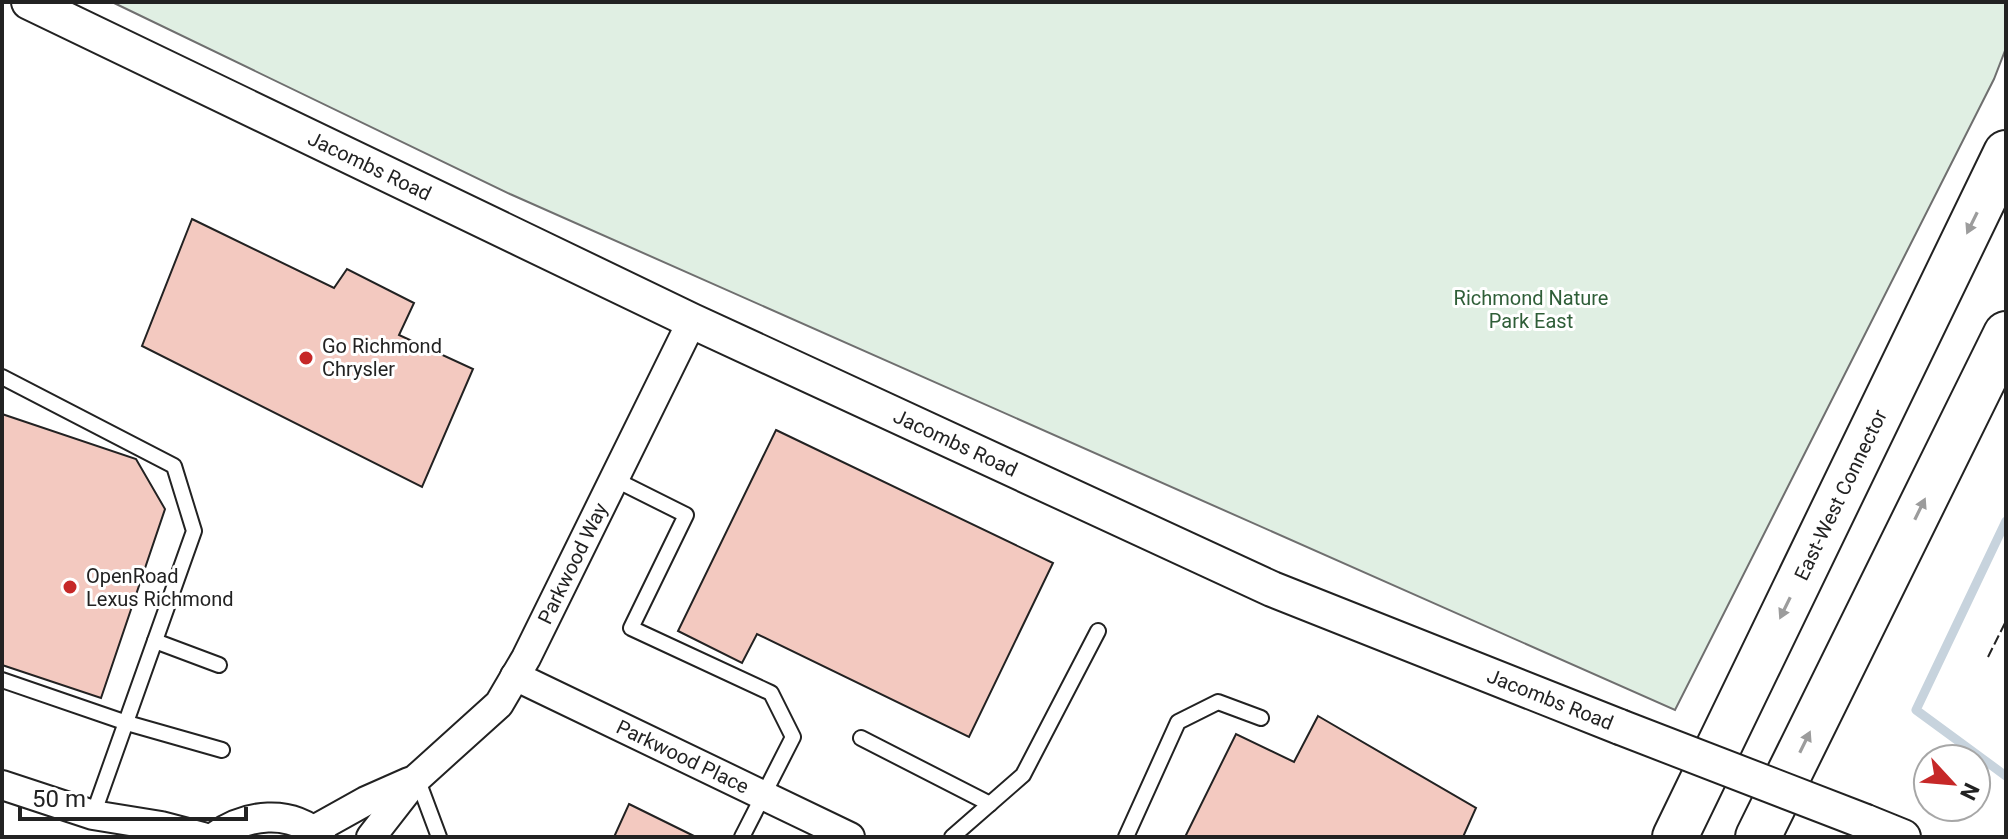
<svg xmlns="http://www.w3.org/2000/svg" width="2008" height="839" font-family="Roboto,sans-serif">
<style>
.green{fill:#e0efe3;stroke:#6f6f6f;stroke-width:2}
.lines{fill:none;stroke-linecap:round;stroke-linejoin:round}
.stream{stroke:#c7d3dd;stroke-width:9}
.building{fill:#f3c9c0;stroke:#222;stroke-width:2}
.service-casing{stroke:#222;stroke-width:18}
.minor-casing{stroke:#222;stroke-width:32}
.tertiary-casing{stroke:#222;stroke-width:38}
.motorway-casing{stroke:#222;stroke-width:48}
.service{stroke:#fff;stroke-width:14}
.minor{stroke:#fff;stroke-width:28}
.tertiary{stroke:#fff;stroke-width:34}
.motorway{stroke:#fff;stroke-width:44}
.tertiary-bridge-casing{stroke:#222;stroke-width:38;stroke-linecap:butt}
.tertiary-bridge{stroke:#fff;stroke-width:34}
.fence{stroke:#222;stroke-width:2;stroke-dasharray:10 4;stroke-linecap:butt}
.oneway{fill:#9c9c9c}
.poi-dot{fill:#c62828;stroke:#fff;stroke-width:3}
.labels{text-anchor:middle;stroke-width:6;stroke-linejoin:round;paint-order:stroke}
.street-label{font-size:20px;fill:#222;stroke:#fff}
.park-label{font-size:20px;fill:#2f5e38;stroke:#fff}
.poi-label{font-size:20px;fill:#222;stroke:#fff;text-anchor:start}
</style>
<rect width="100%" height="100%" fill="#fff"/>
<polygon class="green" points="112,2 2006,2 2006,48 1994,79 1675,710 510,194"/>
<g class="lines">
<polyline class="stream" points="2006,521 1916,710 2006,776"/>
</g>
<g class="building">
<polygon points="192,219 334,288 347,269 414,303 399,335 473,369 422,487 142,346"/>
<polygon points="2,414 136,459 165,509 101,698 2,665"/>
<polygon points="776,430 1053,563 969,737 757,634 742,663 678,631"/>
<polygon points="1318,716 1476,808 1463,837 1185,837 1236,734 1294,762"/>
<polygon points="629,804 696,837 614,837"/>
</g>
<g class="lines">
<g class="service-casing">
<g id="service">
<polyline points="2,377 174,466 194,531 93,815"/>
<polyline points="614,479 686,515 631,628 771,693 793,737 742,837"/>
<polyline points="155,641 219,665"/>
<polyline points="2,680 127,723 222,750"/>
<polyline points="861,738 990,804"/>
<polyline points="417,778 439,837"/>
<polyline points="952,837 1023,775 1098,631"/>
<polyline points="1126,837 1178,722 1218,702 1261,718"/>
</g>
</g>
<g class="minor-casing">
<g id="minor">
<path id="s1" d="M515,676L850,837"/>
<polyline points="2,785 93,815 161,826 203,837"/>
<polyline points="314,830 366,801 409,782"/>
<path d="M214,837C246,814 290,808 321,837"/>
<path id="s2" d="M371,837L417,778L499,704L526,658L692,321"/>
</g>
</g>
<g class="tertiary-casing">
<g id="tertiary">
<path id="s3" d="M29,2L692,321L1272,589L1620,727"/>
<polyline points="1866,822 1903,837"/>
</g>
</g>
<g class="motorway-casing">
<g id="motorway">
<path id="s4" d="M1675,837L2006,153"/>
<polyline points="1758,837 2006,334"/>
</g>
</g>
<use href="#service" class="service"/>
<use href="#minor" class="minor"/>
<use href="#tertiary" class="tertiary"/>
<use href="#motorway" class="motorway"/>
<g class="tertiary-bridge-casing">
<polyline id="tertiary-bridge" points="1620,727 1866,822"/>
</g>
<use href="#tertiary-bridge" class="tertiary-bridge"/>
<polyline class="fence" points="1988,657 2006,621"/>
</g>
<defs><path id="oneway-solid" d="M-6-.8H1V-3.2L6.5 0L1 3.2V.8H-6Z" transform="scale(2)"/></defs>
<g class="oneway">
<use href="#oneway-solid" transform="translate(1972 223) rotate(116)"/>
<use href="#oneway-solid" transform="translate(1920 509) rotate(-64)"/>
<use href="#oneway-solid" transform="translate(1785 608) rotate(116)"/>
<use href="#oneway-solid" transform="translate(1805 742) rotate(-64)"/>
</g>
<g class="poi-dot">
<circle cx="306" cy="358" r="8"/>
<circle cx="70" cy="587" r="8"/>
</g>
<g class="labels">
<g class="street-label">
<text dy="7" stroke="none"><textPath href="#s3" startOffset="378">Jacombs Road</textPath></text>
<text dy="7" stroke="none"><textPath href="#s3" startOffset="1026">Jacombs Road</textPath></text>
<text dy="7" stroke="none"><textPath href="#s4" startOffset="380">East-West Connector</textPath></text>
<text dy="7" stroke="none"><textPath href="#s2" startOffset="344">Parkwood Way</textPath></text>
<text dy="7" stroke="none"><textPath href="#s3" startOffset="1674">Jacombs Road</textPath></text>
<text dy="7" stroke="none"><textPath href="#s1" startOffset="186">Parkwood Place</textPath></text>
</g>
<g class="park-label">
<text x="1531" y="305">Richmond Nature<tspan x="1531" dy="23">Park East</tspan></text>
</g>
<g class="poi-label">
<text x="322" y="353">Go Richmond<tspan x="322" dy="23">Chrysler</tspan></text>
<text x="86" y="583">OpenRoad<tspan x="86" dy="23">Lexus Richmond</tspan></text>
</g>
</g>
<rect width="2008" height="839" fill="none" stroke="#222222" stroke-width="8"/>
<g transform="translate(1952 783) rotate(116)"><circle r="38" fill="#ffffff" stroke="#a7a7a7" stroke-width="2"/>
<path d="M0-6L14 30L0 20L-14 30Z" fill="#c62828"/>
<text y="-12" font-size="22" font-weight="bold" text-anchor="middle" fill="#222222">N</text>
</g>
<path d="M20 807v12h226v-12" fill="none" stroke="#222222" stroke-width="4"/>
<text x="32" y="807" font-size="24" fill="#222222" stroke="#ffffff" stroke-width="6" paint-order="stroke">50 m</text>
</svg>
